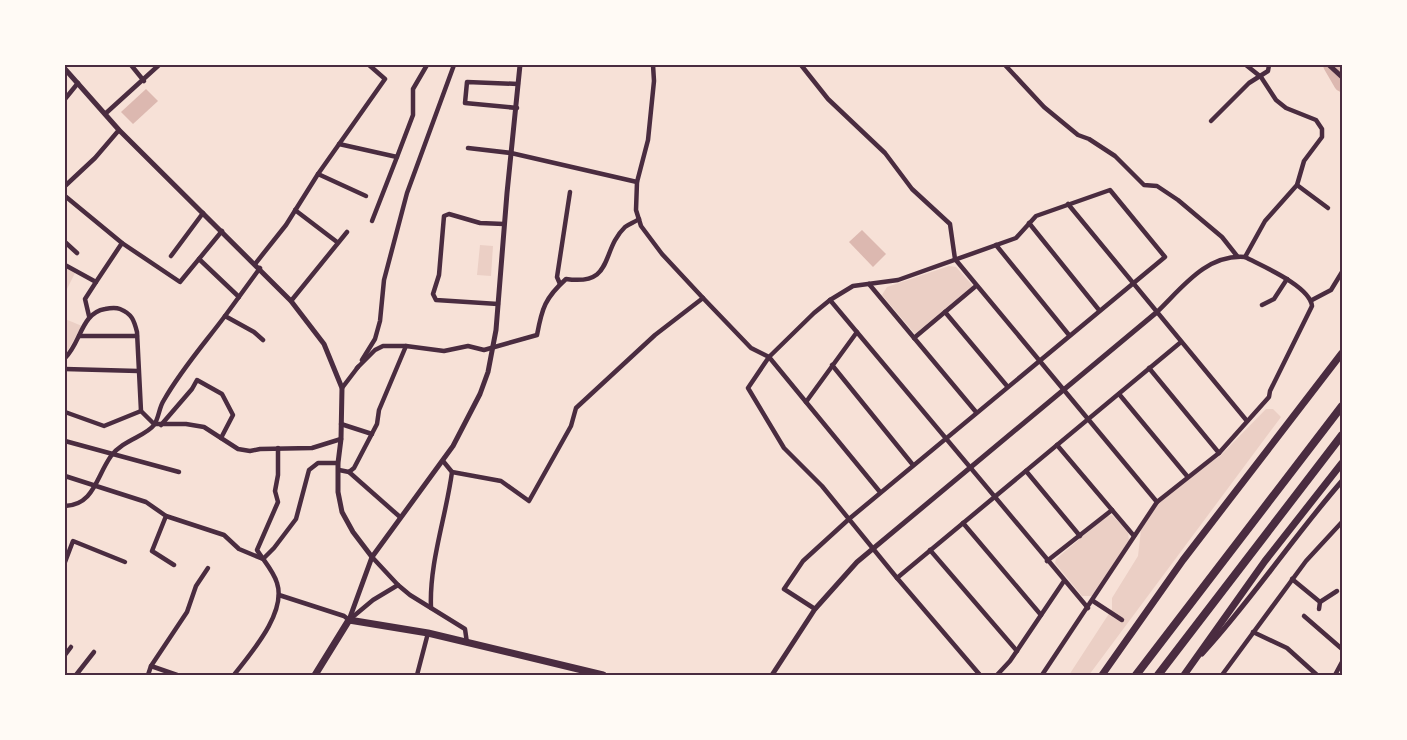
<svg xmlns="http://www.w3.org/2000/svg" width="1407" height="740" font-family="'DM Sans',sans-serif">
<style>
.green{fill:#ebcfc5}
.water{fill:#dcb8b0}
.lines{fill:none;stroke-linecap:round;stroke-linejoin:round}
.river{stroke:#dcb8b0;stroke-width:16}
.minor{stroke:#4a2c40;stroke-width:4.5}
.tertiary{stroke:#4a2c40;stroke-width:5}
.primary{stroke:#4a2c40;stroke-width:7}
.trunk{stroke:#4a2c40;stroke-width:7}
.motorway{stroke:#4a2c40;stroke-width:8}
.neatline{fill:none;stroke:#4a2c40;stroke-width:2}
</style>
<rect width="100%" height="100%" fill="#f7e1d7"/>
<g class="green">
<polygon points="480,245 493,246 491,276 477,275"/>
<polygon points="949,266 956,267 973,286 915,334 882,295 887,287"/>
<polygon points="65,267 76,271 65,293"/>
<polygon points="65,319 82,326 65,355"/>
<polygon points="1266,409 1273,409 1281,417 1089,675 1069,675 1112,609 1112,598 1138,556 1141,530 1158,504 1188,477 1220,456"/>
<polygon points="1112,515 1128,532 1129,540 1093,596 1082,596 1055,563 1056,559 1107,516"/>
</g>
<g class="water">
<polygon points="146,89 158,101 133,124 121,112"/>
<polygon points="862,230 886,254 873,267 849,242"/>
</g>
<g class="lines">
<polyline class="river" points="1331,65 1342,84"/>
<g class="minor">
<polyline points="131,65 144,81"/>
<polyline points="653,65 654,81 648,140 637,182 636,210 641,226 662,254 703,298 751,348 769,357 880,492"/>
<polyline points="801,65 828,99 885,153 912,189 950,224 955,259 1157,502"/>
<polyline points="1005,65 1044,107 1078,135 1089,139 1115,156 1144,185 1157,186 1178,200 1222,237 1237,256"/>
<polyline points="65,99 78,83"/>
<polyline points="517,108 465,103 467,82 518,84"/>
<polyline points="105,114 159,65"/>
<polyline points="1211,121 1249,83 1268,71 1269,65"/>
<polyline points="339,144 397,157 413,115 413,89 427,65"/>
<polyline points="468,148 511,153 637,182"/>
<polyline points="318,174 366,196"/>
<polyline points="1297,185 1328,208"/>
<polyline points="65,186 95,158 119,130"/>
<polyline points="65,196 122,243"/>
<polyline points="1068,204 1247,421"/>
<polyline points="295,210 337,242"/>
<polyline points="372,221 397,157"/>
<polyline points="1029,223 1099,310"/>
<polyline points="65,242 77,253"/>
<polyline points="996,245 1069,335"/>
<polyline points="171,256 203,213"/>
<polyline points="1245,257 1265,221 1297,185 1304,161 1322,137 1322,129 1316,120 1286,108 1276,100 1261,77 1246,65"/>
<polyline points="199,259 239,297"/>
<polyline points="255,264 286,225 318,174 385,79 369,65"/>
<polyline points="65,265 96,282 122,243 180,282 222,231"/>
<polyline points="560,284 557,277 570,192"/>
<polyline points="869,284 976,412"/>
<polyline points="830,300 1088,608"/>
<polyline points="1312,300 1331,290 1342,272"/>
<polyline points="291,301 347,232"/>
<polyline points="498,304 436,300 433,294 439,275 444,216 449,214 480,223 504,224"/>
<polyline points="1262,305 1274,299 1287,279"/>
<polyline points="945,312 1007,386"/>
<polyline points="89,316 85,299 96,282"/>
<polyline points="225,316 260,268"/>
<polyline points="79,336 137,336"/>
<polyline points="914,338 976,286"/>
<path d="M65,358C81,343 81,313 105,309C110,308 115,307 120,309C132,314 134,320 137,332L141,411L154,424H186L204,427L238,449L250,451L260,449L312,448L341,439"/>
<polyline points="362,360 375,339 380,321 384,280 407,193 454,65"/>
<polyline points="832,365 913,465"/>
<path d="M357,368L375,350L383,346H406L444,351L468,346L484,350L537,335C542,308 545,298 566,279C615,286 600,251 625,227C629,224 635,222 639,219"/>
<polyline points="1149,368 1219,453"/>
<polyline points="65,369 138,371"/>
<polyline points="342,388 358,367"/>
<polyline points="1119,394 1187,476"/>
<polyline points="806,402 857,332"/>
<polyline points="65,412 104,426 141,411"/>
<polyline points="341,424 372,434"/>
<polyline points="161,425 192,389 197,380 222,394 233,415 221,438"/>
<polyline points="65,441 179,472"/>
<polyline points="1057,445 1134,536"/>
<polyline points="339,470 349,472 354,468 377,424 379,410 406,346"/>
<polyline points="1026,471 1080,536"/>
<polyline points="349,472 400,517"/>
<polyline points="452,472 501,481 529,501 571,426 576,408 655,335 703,298"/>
<polyline points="65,476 146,502 166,516 152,551 174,565"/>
<path d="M65,506C94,505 96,477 111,456C123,440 146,436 154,425C159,418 159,407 164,400C181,370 204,344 225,316L254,332L263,340"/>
<polyline points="166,516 224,535 239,549 263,559 274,548 296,519 309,470 318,463 338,463"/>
<polyline points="963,523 1041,615"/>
<polyline points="930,550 1017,651"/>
<polyline points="372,557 398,585 410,595 465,629 467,643"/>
<polyline points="1047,561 1112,510"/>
<polyline points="65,562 73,541 125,562"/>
<polyline points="897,578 1181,342"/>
<polyline points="1292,579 1320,602 1319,609"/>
<polyline points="279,595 344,616 349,620 373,600 398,585"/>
<polyline points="1093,601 1122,620"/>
<polyline points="1320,602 1337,591"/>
<path d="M431,608C429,563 446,517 452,472L443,461"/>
<polyline points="815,609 784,589 803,561 849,519 1165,257 1110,190 1036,216 1016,238 898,280 853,286 830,300 814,313 769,357 748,388 784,448 822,486 897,578 980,675"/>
<polyline points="1304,616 1342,649"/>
<polyline points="1253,632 1287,648 1317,675"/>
<polyline points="65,655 71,647"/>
<polyline points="151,666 177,675"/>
<polyline points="76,675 94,652"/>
<polyline points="148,675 151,666 187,612 196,586 208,568"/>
<path d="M234,675C250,654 287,613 277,583C274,572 264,561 257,550L278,502L275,491L278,475V448"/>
<polyline points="417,675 428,633"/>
<polyline points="997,675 1010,661 1064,581"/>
<path d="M1042,675L1157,502L1219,453L1269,397L1270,391L1312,306C1310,286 1262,266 1245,257C1206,254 1182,288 1157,312"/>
<polyline points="1222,675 1306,561 1342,522"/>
<polyline points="1335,675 1342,662"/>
</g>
<g class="tertiary">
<polyline points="1329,65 1342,77"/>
<polyline points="65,69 119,130 291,301 324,344 342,388 341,439 338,463 338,492 342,512 353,532 372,557"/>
<polyline points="349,620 372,557 453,446 480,394 488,372 496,330 507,193 520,65"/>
<path d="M1202,654C1252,600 1293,537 1342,481"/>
<polyline points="772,675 815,609 857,562 1157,312"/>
</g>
<polyline class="primary" points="315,675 349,620 428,633 603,675"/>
<g class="trunk">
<polyline points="1102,675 1183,560 1342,353"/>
<polyline points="1184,675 1265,561 1342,463"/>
</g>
<g class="motorway">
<polyline points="1136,675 1342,406"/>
<polyline points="1158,675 1342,435"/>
</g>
</g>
<rect width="1407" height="740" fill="none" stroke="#fffaf5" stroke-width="132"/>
<rect x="66" y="66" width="1275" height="608" class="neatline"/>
</svg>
